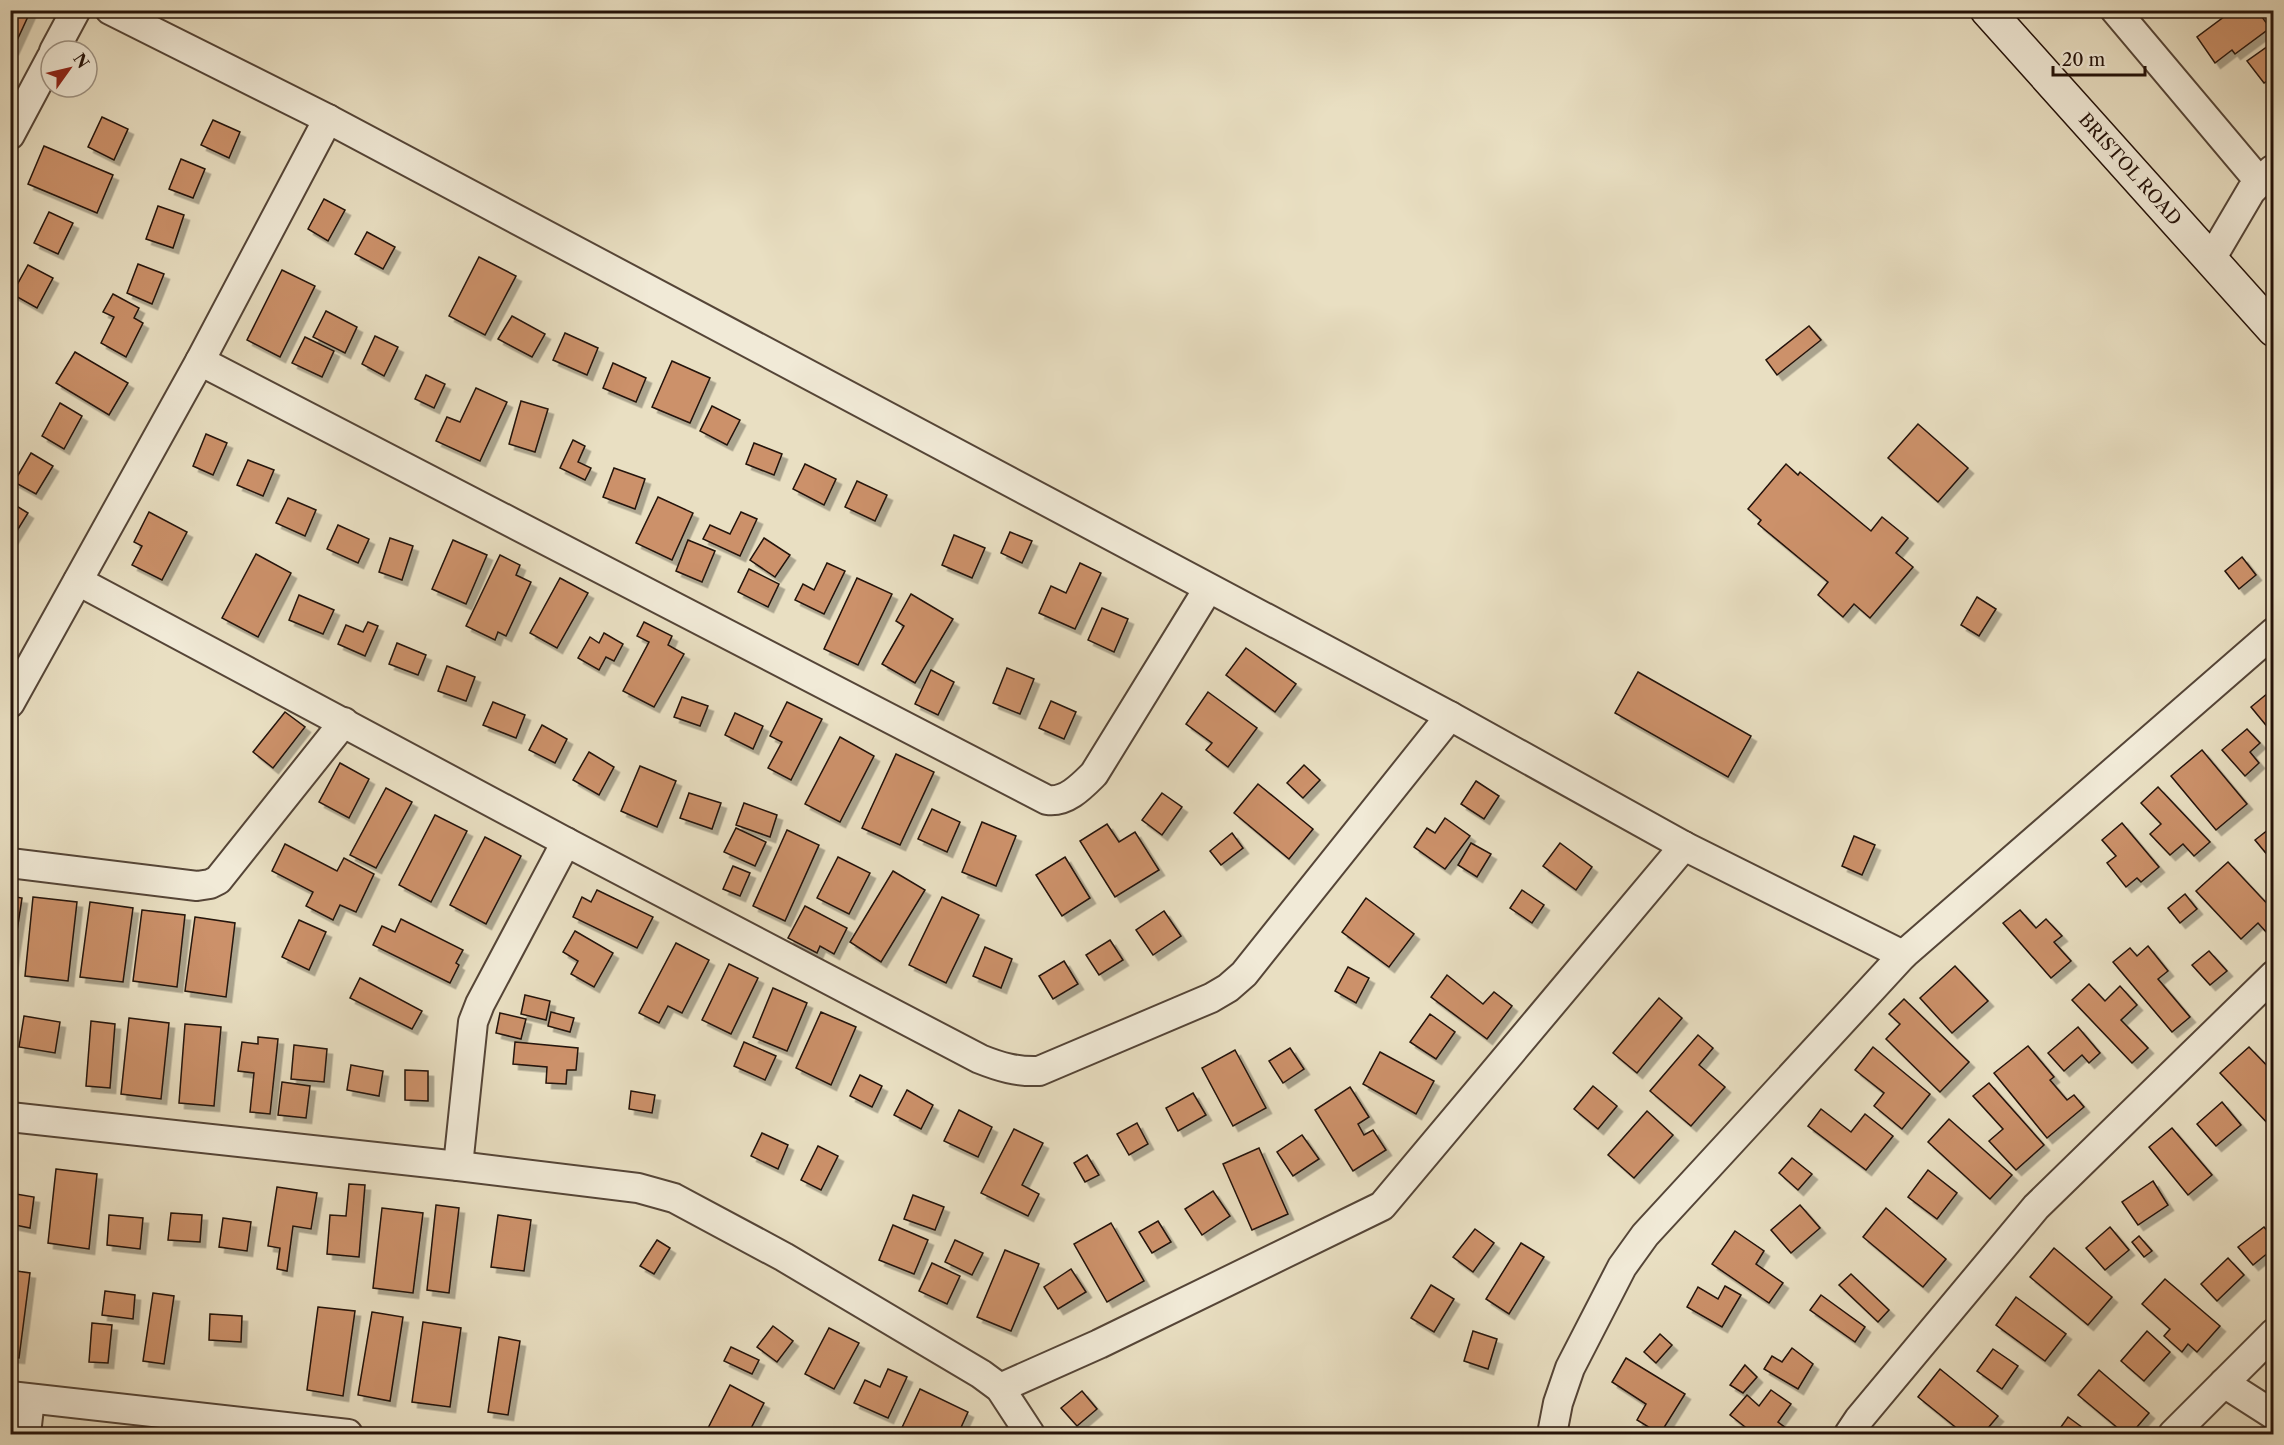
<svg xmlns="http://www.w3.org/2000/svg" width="2284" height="1445" font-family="'Libre Caslon Text',serif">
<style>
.building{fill:#cc916b;stroke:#241209;stroke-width:1.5;filter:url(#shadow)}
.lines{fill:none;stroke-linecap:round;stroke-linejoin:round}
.street-casing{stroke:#554537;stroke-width:32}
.secondary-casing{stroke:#241209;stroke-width:36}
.street{stroke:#f1ead7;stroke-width:28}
.secondary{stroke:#f1ead7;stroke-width:33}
.labels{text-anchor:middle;stroke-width:4.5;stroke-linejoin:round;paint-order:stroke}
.street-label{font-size:18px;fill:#241209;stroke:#f1ead7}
</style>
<defs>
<filter id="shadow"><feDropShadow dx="5.5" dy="5.5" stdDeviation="0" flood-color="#0004"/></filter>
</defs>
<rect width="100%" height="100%" fill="#e9dfc2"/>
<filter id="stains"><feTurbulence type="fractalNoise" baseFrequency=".00333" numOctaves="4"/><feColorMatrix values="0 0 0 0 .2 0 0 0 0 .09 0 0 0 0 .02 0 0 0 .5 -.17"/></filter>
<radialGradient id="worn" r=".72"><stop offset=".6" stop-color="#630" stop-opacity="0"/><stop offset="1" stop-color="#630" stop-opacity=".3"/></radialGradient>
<g class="building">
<polygon points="10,10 31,10 13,49 10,48"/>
<polygon points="2227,10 2257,10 2270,28 2235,54 2232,50 2215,63 2197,37 2229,13"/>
<polygon points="2271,44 2274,47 2274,76 2264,83 2247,61"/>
<polygon points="102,117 128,129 114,160 88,147"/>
<polygon points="213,120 240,132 229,158 201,145"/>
<polygon points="44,146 113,175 97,213 28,184"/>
<polygon points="181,159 205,169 193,198 169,189"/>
<polygon points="324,199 345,210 328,241 308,229"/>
<polygon points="158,206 184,215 173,248 146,239"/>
<polygon points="49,212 73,223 58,254 34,243"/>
<polygon points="367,232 395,247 383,269 355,254"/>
<polygon points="479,257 516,276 485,335 449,316"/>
<polygon points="138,264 164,274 152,304 127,293"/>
<polygon points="28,265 53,278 37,308 12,294"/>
<polygon points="282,270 315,286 280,357 247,340"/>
<polygon points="113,294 139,308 134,318 143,323 126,357 101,343 114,317 103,312"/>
<polygon points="326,311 357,327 345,353 313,337"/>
<polygon points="512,316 545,334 532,357 498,339"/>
<polygon points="1809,326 1821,340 1777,375 1766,360"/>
<polygon points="565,333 598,348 587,375 553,360"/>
<polygon points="375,336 398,347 384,376 362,364"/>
<polygon points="305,337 334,351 322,377 292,363"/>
<polygon points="75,352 128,383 109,415 56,383"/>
<polygon points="672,361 710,378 690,423 652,407"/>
<polygon points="613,363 646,378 636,402 603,388"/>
<polygon points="426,375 445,384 434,408 415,399"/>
<polygon points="476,388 507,402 480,461 436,441 447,417 460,422"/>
<polygon points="521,401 548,409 535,452 509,444"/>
<polygon points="60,403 82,416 64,449 42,436"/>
<polygon points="712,406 740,420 727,445 700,431"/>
<polygon points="1918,424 1968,468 1938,502 1888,458"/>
<polygon points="206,434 227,443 213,475 193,466"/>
<polygon points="573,440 585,446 578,462 591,468 585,480 560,468"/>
<polygon points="754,443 782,454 774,475 746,464"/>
<polygon points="31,453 53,466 36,494 14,482"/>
<polygon points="248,460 274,470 263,496 237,485"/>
<polygon points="805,464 836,479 824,505 793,489"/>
<polygon points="1786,464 1798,475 1800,472 1871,531 1882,517 1908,538 1896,553 1913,567 1870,618 1854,604 1843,617 1818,595 1828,582 1758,524 1761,520 1748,509"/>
<polygon points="614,468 645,479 635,509 603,497"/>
<polygon points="857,481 887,495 875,521 845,507"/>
<polygon points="658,497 693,513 672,560 636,543"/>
<polygon points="288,498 316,510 305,536 276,523"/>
<polygon points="10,502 28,513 10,542"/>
<polygon points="149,512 187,532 162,580 132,565 142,546 134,542"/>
<polygon points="741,512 757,519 740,556 703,539 710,525 730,534"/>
<polygon points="338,525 369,539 358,563 327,549"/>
<polygon points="1010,532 1032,541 1022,563 1001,553"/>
<polygon points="954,535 985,548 972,578 942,565"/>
<polygon points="390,538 413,546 402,580 379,572"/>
<polygon points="764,538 790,555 775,577 750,560"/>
<polygon points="453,540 487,555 466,604 432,589"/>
<polygon points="688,540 715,551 702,582 676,571"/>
<polygon points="256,554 291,573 258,637 222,618"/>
<polygon points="500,555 520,565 516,575 531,582 506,636 498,632 495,640 466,626"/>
<polygon points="2242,557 2256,575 2239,589 2225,571"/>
<polygon points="827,563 845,571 824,614 795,600 803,584 814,590"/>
<polygon points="1080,563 1101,573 1075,629 1039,613 1051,586 1066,593"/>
<polygon points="749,569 779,584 768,607 738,592"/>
<polygon points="560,578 588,593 557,648 530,633"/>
<polygon points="857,578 892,594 858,665 824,649"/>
<polygon points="911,594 953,619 915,683 882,664 904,626 896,621"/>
<polygon points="299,595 334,610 323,634 289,620"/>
<polygon points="1977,597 1996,609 1979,636 1961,625"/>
<polygon points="1102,608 1128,619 1114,652 1088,640"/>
<polygon points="368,622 378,626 365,656 338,644 346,625 363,632"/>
<polygon points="644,622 672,636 668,645 684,654 654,707 623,691 649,642 637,636"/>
<polygon points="604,633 623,644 614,661 606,657 599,670 578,658 590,637 599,643"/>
<polygon points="397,643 426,655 418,675 389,664"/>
<polygon points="1246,648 1296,684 1275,712 1226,675"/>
<polygon points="447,666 475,677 466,701 438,691"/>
<polygon points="1007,668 1034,679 1020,714 993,703"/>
<polygon points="931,670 954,682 938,715 915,704"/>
<polygon points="1638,672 1751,736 1728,777 1615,713"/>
<polygon points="2274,688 2274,735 2251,707"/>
<polygon points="1208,692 1257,728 1228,767 1206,750 1212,743 1186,724"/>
<polygon points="682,697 708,706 700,726 674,717"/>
<polygon points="1051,701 1076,712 1064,739 1039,728"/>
<polygon points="493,702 525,715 516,738 483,725"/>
<polygon points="787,702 822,719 791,780 768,768 782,742 770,736"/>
<polygon points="285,712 305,727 273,768 253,752"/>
<polygon points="735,713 763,726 753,749 725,735"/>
<polygon points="542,725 567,739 555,763 529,750"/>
<polygon points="2247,729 2260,743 2250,752 2259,763 2245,776 2222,750"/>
<polygon points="840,737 874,756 840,822 805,804"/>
<polygon points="2202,750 2247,804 2216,830 2171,776"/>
<polygon points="589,752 614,767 599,795 573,780"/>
<polygon points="896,754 934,772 900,845 862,828"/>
<polygon points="340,763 369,779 349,818 319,802"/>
<polygon points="1304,765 1320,780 1303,798 1287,783"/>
<polygon points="640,766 676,781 657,827 621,811"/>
<polygon points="1476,781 1499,796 1484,819 1461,804"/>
<polygon points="1258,784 1313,829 1289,859 1234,813"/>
<polygon points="2158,787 2210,842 2194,856 2183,844 2170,855 2150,834 2161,824 2141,803"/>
<polygon points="386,788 412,802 376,868 350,855"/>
<polygon points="689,793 721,803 712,829 680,818"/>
<polygon points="1162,793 1182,807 1162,835 1142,820"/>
<polygon points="744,803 777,815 770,837 736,825"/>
<polygon points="932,809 960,822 947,852 918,839"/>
<polygon points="435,815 467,831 431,902 399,885"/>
<polygon points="1445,818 1470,836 1445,869 1414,847 1427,828 1435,833"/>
<polygon points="982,822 1016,836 996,886 962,872"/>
<polygon points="2122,823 2159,867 2141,882 2137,878 2126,887 2107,863 2116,856 2102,840"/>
<polygon points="1107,824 1119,842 1135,832 1159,870 1115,897 1080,841"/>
<polygon points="2273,826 2274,826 2274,863 2255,840"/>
<polygon points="736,828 766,842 755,866 724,852"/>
<polygon points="787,830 819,845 785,921 753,906"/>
<polygon points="1232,833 1243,848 1221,865 1210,851"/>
<polygon points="1854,836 1875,845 1862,875 1842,866"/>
<polygon points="485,837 521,856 486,924 450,905"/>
<polygon points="1471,843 1491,854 1477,877 1458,865"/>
<polygon points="1560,843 1592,867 1576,890 1543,866"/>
<polygon points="285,844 337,871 344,858 374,874 356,912 340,905 333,920 306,906 313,892 272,871"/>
<polygon points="838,857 870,873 849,914 817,898"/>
<polygon points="1065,857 1090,898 1062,916 1036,875"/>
<polygon points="2228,862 2274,911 2274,927 2267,933 2258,923 2241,939 2196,891"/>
<polygon points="733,866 750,873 740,896 723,889"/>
<polygon points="893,871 925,890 881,962 850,942"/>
<polygon points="597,890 653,917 637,948 573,917 582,897 591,902"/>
<polygon points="1522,890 1544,905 1532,923 1510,908"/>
<polygon points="2185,894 2197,909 2180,923 2168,908"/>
<polygon points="10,896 22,898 12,964 10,964"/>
<polygon points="33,897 77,902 68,981 25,976"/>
<polygon points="942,897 979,915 946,983 909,965"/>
<polygon points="1366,898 1414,934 1389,967 1342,932"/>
<polygon points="90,902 133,908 123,982 80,977"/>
<polygon points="805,906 847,928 834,954 820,946 817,953 788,938"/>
<polygon points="142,910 185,915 177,987 133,981"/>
<polygon points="2020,910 2036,928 2046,919 2062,936 2054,942 2071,961 2051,978 2003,923"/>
<polygon points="1164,911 1181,936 1153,955 1136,930"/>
<polygon points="195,917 235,923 226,997 185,991"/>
<polygon points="401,919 463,950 456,963 459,965 450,983 373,945 382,926 395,932"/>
<polygon points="299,920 326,932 309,970 282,957"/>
<polygon points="575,931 613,953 594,987 571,974 578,961 563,952"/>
<polygon points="1110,940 1123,960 1099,975 1086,955"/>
<polygon points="676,943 709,960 682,1013 668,1006 659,1023 639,1013"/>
<polygon points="2148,946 2168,971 2158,979 2190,1017 2172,1032 2113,962 2130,948 2137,956"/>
<polygon points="985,947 1012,959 1001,988 973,976"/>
<polygon points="2209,951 2227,971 2210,985 2192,965"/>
<polygon points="1064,961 1078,984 1053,999 1039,976"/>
<polygon points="729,964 758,978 731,1034 702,1020"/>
<polygon points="1955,966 1988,1001 1952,1033 1920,998"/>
<polygon points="1348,967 1369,978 1356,1003 1335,991"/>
<polygon points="1447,975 1483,1004 1494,992 1512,1006 1487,1039 1431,997"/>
<polygon points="360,978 422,1011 412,1029 350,998"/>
<polygon points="2089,984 2105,1001 2120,986 2137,1005 2121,1020 2148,1048 2132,1063 2072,1000"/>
<polygon points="773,988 807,1003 787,1051 753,1037"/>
<polygon points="525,995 550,1001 546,1020 521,1014"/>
<polygon points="1659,998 1682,1018 1637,1073 1613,1053"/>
<polygon points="1904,999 1969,1062 1940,1092 1886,1039 1900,1024 1889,1014"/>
<polygon points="551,1012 574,1018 570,1032 548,1026"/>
<polygon points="821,1012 856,1027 831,1085 796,1068"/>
<polygon points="500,1013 526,1019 521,1039 496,1033"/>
<polygon points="1430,1014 1455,1032 1436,1059 1410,1042"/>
<polygon points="24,1016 60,1022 55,1053 19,1047"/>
<polygon points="129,1018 169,1023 161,1099 121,1094"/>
<polygon points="91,1021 115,1024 110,1088 86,1086"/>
<polygon points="185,1024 221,1027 214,1106 179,1103"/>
<polygon points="2078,1027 2100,1053 2089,1063 2082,1055 2064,1071 2048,1053"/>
<polygon points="1698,1035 1713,1048 1699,1065 1725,1087 1691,1126 1650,1091"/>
<polygon points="258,1037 278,1039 270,1114 250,1112 254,1073 238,1071 242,1042 258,1044"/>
<polygon points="515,1042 578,1048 576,1070 567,1070 566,1084 546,1083 547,1067 513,1064"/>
<polygon points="744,1042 776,1056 765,1080 734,1066"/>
<polygon points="294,1045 327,1049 324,1082 291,1079"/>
<polygon points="2028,1046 2054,1077 2050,1080 2067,1100 2074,1095 2084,1107 2047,1138 1994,1073"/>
<polygon points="1873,1047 1930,1094 1902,1129 1874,1106 1884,1093 1855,1070"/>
<polygon points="2249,1047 2274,1073 2272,1128 2220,1073"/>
<polygon points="1290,1048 1304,1069 1283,1083 1269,1061"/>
<polygon points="1235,1050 1266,1108 1233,1126 1202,1068"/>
<polygon points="1380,1052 1434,1081 1416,1114 1363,1084"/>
<polygon points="351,1065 383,1071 379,1096 347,1090"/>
<polygon points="405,1070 428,1071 428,1101 405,1100"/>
<polygon points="860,1075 882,1086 872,1107 850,1096"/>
<polygon points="282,1082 310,1086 306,1118 278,1115"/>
<polygon points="1989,1083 2044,1145 2016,1170 1989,1141 2003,1129 1973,1096"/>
<polygon points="1593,1086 1617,1106 1598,1129 1574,1109"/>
<polygon points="1350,1087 1369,1117 1358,1124 1364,1135 1373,1130 1386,1150 1353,1171 1315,1110"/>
<polygon points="907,1090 933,1105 921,1129 894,1115"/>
<polygon points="631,1091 655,1095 652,1113 629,1109"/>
<polygon points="1193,1093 1206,1115 1178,1131 1166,1108"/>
<polygon points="2222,1102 2241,1125 2216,1146 2197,1124"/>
<polygon points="1821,1109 1851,1132 1865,1114 1893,1136 1866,1170 1808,1126"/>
<polygon points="959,1110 992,1127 978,1157 944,1141"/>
<polygon points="1647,1111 1673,1135 1634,1178 1608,1155"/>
<polygon points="1949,1119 2012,1175 1990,1199 1928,1142"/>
<polygon points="1137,1123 1148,1144 1129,1155 1117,1134"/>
<polygon points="2172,1128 2212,1175 2188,1195 2149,1147"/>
<polygon points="1014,1129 1043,1143 1022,1185 1039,1194 1028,1216 981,1193"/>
<polygon points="762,1133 788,1145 778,1169 751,1156"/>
<polygon points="1302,1135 1319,1159 1293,1176 1277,1152"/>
<polygon points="818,1146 838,1156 821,1190 801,1180"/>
<polygon points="1259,1148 1288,1214 1252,1230 1223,1164"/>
<polygon points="1087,1155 1099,1175 1085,1182 1074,1163"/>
<polygon points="1792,1158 1812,1174 1798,1190 1779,1173"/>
<polygon points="56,1169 97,1174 89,1249 48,1243"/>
<polygon points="1928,1170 1957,1193 1937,1219 1908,1197"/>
<polygon points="2153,1181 2168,1205 2138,1225 2122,1202"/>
<polygon points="349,1184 365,1185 359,1257 327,1254 330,1215 346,1216"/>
<polygon points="277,1187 317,1193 311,1229 293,1226 287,1271 277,1269 280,1248 268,1246"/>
<polygon points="1213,1191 1230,1216 1202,1235 1185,1209"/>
<polygon points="10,1193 34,1197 30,1228 10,1224"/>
<polygon points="913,1195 944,1207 935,1230 904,1219"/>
<polygon points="436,1205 459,1208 449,1293 427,1290"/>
<polygon points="1800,1205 1820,1228 1791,1253 1771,1230"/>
<polygon points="382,1208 423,1213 413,1293 373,1288"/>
<polygon points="1886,1208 1946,1259 1923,1287 1863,1237"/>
<polygon points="171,1213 202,1215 200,1242 168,1240"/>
<polygon points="109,1215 143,1218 140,1249 107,1245"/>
<polygon points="498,1215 531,1220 524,1271 491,1267"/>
<polygon points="223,1218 251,1222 247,1251 219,1247"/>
<polygon points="1158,1221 1171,1242 1152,1253 1139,1232"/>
<polygon points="1111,1223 1144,1281 1107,1302 1074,1244"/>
<polygon points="893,1225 928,1240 914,1274 879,1260"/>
<polygon points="2110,1227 2129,1250 2105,1270 2086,1248"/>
<polygon points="2264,1227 2274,1239 2274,1248 2253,1265 2238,1247"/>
<polygon points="1475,1229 1494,1243 1473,1272 1453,1257"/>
<polygon points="1735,1231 1764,1251 1756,1264 1783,1283 1769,1303 1712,1264"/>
<polygon points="2139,1236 2152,1251 2144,1257 2132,1242"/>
<polygon points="657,1240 670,1248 654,1274 640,1266"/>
<polygon points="955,1240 983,1253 972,1275 945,1262"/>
<polygon points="1521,1243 1544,1257 1509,1314 1486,1299"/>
<polygon points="2054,1248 2112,1297 2088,1325 2030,1277"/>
<polygon points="1005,1250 1039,1264 1011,1331 977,1317"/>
<polygon points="2228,1258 2244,1275 2217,1301 2201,1284"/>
<polygon points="932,1263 960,1276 947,1304 919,1291"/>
<polygon points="1071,1269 1086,1292 1058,1309 1044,1287"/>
<polygon points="10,1270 30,1273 19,1358 10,1357"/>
<polygon points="1851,1274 1889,1310 1878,1322 1839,1285"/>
<polygon points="2165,1279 2220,1326 2197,1352 2188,1344 2182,1352 2164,1336 2170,1329 2142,1304"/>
<polygon points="1431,1285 1454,1299 1434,1332 1411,1318"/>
<polygon points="1725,1286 1741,1295 1722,1327 1687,1307 1698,1287 1718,1299"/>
<polygon points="105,1291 135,1295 133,1319 102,1315"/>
<polygon points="153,1293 174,1296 164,1364 143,1361"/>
<polygon points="1821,1295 1865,1327 1855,1342 1810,1310"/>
<polygon points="2016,1297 2066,1334 2045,1361 1996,1325"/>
<polygon points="318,1307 355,1311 343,1396 307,1390"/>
<polygon points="372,1312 403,1317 390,1401 358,1395"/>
<polygon points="210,1314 242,1316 241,1342 209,1340"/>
<polygon points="423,1322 461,1328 450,1407 412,1402"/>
<polygon points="92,1323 112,1325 108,1363 89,1362"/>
<polygon points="773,1326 793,1341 777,1362 757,1347"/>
<polygon points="829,1328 859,1343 834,1389 805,1374"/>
<polygon points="1473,1331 1497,1339 1488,1369 1464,1361"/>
<polygon points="2147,1331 2170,1352 2144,1381 2121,1361"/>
<polygon points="1660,1334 1672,1345 1656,1363 1644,1352"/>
<polygon points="499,1337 520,1341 508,1415 488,1412"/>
<polygon points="731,1347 759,1360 752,1374 724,1361"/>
<polygon points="1792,1348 1813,1364 1798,1389 1764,1369 1772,1356 1782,1362"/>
<polygon points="1993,1349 2018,1366 2002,1389 1977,1371"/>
<polygon points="1626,1358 1685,1394 1660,1434 1637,1420 1646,1404 1612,1382"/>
<polygon points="1745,1365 1757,1377 1743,1393 1730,1385"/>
<polygon points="888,1369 907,1377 888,1418 854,1403 865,1380 880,1387"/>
<polygon points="1940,1369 1998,1416 1983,1434 1964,1434 1918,1397"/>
<polygon points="2099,1370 2149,1413 2131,1434 2125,1434 2078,1395"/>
<polygon points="730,1385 764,1403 748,1434 705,1434"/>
<polygon points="920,1389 968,1412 958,1434 899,1434"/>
<polygon points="1771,1390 1791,1404 1778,1422 1794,1434 1754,1434 1730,1415 1747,1395 1759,1406"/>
<polygon points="1082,1391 1097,1409 1077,1426 1061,1408"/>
<polygon points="2068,1417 2090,1433 2089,1434 2056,1434"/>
</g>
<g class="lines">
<g class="street-casing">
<g id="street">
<polyline points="110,10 328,119 1450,716 1684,846 1903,955"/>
<polyline points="2115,10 2259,181"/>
<polyline points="54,51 76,10"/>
<polyline points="10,135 51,58"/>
<polyline points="2211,259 2251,191 2272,170"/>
<path d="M200,361L1047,800C1066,803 1082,786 1094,774L1208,589"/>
<path d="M78,581L566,842L980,1059C1000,1067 1017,1072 1039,1071L1211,998L1228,988L1244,974L1450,716"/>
<polyline points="10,703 200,361 328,119"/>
<polyline points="10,863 197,886 210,884 218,880 344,722"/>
<polyline points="10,1117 458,1166 638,1188 674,1198 784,1257 981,1374 1000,1388 1030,1434"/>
<polyline points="458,1166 473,1022 480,1004 566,842"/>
<polyline points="2224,1383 2274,1415"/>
<polyline points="1000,1388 1099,1344 1382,1206 1684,846"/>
<polyline points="10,1396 348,1434"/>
<polyline points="26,1434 30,1399"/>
<polyline points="1552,1434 1558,1403 1570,1368 1622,1267 1645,1235 1903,955 2274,632"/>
<polyline points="1849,1434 1859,1419 2036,1207 2274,975"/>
<polyline points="2173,1434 2274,1333"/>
</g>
</g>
<g class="secondary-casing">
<g id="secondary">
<path id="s1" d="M1987,10L2274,330"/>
</g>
</g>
<use href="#street" class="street"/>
<use href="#secondary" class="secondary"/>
</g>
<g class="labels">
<g class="street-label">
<text dy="6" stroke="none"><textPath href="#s1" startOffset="214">BRISTOL ROAD</textPath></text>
</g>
</g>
<rect width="2284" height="1445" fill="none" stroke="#e9dfc2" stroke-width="36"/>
<rect x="12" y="12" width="2260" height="1421" fill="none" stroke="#241209" stroke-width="3"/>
<rect x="18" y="18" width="2248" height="1409" fill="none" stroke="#241209" stroke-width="1.5"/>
<g transform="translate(69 69) rotate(56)"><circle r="28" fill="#f1ead7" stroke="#9f9485" stroke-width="1.5"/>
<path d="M0-4.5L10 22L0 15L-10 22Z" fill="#8f2418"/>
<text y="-9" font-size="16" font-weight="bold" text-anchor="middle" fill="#241209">N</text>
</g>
<path d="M2053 66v9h92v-9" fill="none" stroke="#241209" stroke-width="3"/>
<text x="2062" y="66" font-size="18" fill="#241209" stroke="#f1ead7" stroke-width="4.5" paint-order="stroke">20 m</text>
<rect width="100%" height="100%" filter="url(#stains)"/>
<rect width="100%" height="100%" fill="url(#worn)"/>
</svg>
